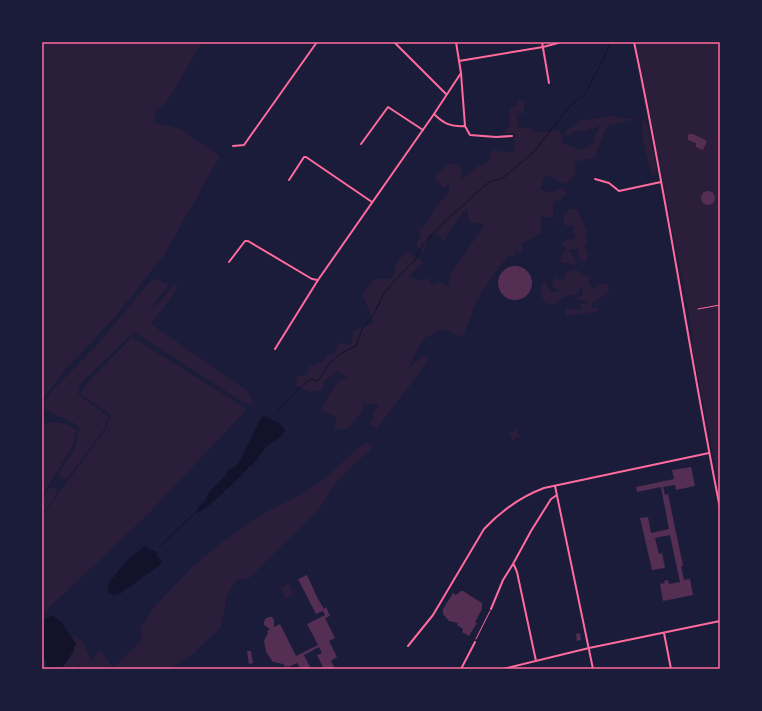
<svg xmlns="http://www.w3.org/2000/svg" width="762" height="711" font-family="Lato,sans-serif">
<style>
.green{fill:#2a1e3b}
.water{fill:#12122b}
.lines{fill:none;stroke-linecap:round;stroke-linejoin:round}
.stream{stroke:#12122b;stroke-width:1}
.building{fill:#542f53}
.path{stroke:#ff6b9d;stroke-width:1}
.minor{stroke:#ff6b9d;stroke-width:2}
.tertiary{stroke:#ff6b9d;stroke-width:2}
.neatline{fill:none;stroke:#ff6b9d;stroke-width:1.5}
</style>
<rect width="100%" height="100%" fill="#1b1b3a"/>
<g class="green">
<polygon points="42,42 202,42 166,103 156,110 154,122 180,129 220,156 164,255 114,318 64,371 42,400"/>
<polygon points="636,42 720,42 720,492 692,345 692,340 691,325"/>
<path d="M518,101H527L524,106V113L516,114L519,128H530L534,132L560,131L563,143L582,150L593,143L595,135L601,126L581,132L576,130L566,137L565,131L577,124L579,121L614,115L618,118L635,119L607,126L595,157L575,162L576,174L566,184L546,175L540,189L549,193L564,188L567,195L553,203L554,218L541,216V233L522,244V254L514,249L516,257L508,255L479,296L480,300L477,299L463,337L442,329L423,339L408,368L424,356L428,359L421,371L376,429L373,425H369L374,416L371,415L379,405L376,403L367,405L364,403C362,415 355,420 347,429H334L337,418L321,409L336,384L347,377L337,371L324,382L323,390L309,392L296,385L297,376L307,375L309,366L322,362L328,355L335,354L338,343L351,344L354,330L374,323L362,294L375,279H392L397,261L408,251L423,262L409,276L421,281L429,278L431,285L438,282L449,287L450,275L485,224L469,222L467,208L450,230L444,241L437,233L429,234L423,253L416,245L421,234L418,231L425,225L437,206L449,192V184L444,188L434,178L448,164H458L462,169L461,180L478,166L488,163L492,150L514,153L515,133H503L510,126V107L518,106Z"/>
<polygon points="642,121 647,123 658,173 652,176 643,141"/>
<polygon points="576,208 587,231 585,237 588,241 584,247 588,253 587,262 580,260 578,254 579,249 569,249 575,260 575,265 559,262 566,248 560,245 567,240 576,238 572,230 574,228 572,225 569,227 564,224 563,216 568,210"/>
<path d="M575,269L590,278L588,284L594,289L598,284H608L609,291L592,304V308L597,307L599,311L568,316L565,313L566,308L581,310L580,305L588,302L575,299L583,295L582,286L576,294C567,295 560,298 554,305L545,303L540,292L544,280L551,292H562L552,286L554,277L559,280L564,279L566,272Z"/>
<path d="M159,279L163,284L168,282V285L153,306V309L177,282C178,294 158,313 151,324L246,390L253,400L252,405L243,402L134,332L81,383L78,388L79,395L109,417L104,429L68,478L63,479L60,478L59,473C65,463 80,446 77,434L81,428C70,419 56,417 45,409L44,403L52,391L99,343L148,284L153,280Z"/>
<polygon points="132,337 247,409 144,518 42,614 42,513 45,512 106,429 111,415 81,394 83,388"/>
<polygon points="51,422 64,423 77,430 71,449 42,495 42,425"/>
<polygon points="517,427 518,434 522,437 516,438 512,442 511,435 507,432 513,432"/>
<polygon points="365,443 373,444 368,453 358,460 334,485 320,508 248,579 237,579 227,596 221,627 193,654 170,669 81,669 79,665 76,669 62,669 74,652 73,636 82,640 92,661 100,650 113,668 142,640 141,627 155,606 192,567 221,543 248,524 263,514 301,494 327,477 360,446"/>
<path d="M51,487L56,489L57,494L46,509L42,511C42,500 43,494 51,487Z"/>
<polygon points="289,583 294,594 285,599 280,588"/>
</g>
<g class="water">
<path d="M264,416L279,423L285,430C281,439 272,441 265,448C261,453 259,458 254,463C252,465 249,466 247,469C239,477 206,512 196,513L198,508L206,499L209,492L225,476L228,471L238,464L261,418Z"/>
<polygon points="145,546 151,550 154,550 157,553 157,556 162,561 161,564 121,593 113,595 109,593 107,587 112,578 114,577 117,572 126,561"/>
<path d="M52,615L62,623L76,644L72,653L61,669H47C47,663 47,660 42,656V621Z"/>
</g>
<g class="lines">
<g class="stream">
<path d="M277,413C286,399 298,389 311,379L318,381C330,361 335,355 356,346L363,326L373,316L383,295L394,281L414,261L424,243L443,223L488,183L504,177L533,153L569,107L584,95L599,68L611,42"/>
<polyline points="159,547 196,512"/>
</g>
</g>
<g class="building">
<polygon points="690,134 693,134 707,141 703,150 696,147 696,143 688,140 688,135"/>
<circle cx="708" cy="198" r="7"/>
<circle cx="515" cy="283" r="17"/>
<polygon points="691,467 695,486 676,490 675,485 663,487 665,495 668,494 683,566 681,566 684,580 690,579 693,595 663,601 660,584 665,583 664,581 668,580 669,584 680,582 670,535 655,538 659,554 662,553 665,568 652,570 640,518 648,517 651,533 669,529 661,487 637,492 636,487 674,479 672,470"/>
<polygon points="307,575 318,599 324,609 326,607 330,616 325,618 335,638 329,641 337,657 331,661 335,669 324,669 317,655 322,653 319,647 304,655 311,669 301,669 297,663 288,667 287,666 285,667 283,664 273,662 266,652 264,641 268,633 267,631 270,629 264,625 264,622 265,619 269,617 272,617 274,620 274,627 280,624 296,656 318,645 307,624 325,615 323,611 316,614 298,579"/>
<polygon points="461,591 463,591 482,603 482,609 475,622 477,623 469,636 462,632 463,629 457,625 458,623 449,621 443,614 443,609 453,593 456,595"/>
<polygon points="580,633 581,640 577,641 576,634"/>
<polygon points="247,651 251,651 253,663 249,664"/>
</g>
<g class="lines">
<g class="path">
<polyline points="698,309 720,305"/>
<polyline points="476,639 490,611"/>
</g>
<g class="minor">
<polyline points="394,42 446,94"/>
<polyline points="456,42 461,73 465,126"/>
<polyline points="542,42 549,83"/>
<polyline points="459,61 543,47 562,42"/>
<path d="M434,114C444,124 451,127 465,126L470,135L496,137L512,136"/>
<polyline points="361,144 388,107 423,130"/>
<polyline points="233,146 244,145 317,42"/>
<polyline points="595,179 609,183 619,191 661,182"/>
<polyline points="289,180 304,157 306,157 372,202"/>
<polyline points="229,262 245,241 248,241 312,279 318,280"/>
<polyline points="275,349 318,280 434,114 461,73"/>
<polyline points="555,486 593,669"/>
<polyline points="514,565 517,572 536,661"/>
<polyline points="491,609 503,580 513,564 531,531 551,499 557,495"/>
<polyline points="664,633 671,669"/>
<path d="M408,646L433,615L484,529C501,511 520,497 544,488L709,453"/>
<polyline points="461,669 475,642"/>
<polyline points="503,669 589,648 720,621"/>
</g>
<path class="tertiary" d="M634,42C667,196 689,353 720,508"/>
</g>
<rect width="762" height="711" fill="none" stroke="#1b1b3a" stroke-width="86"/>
<rect x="43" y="43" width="676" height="625" class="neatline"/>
</svg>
